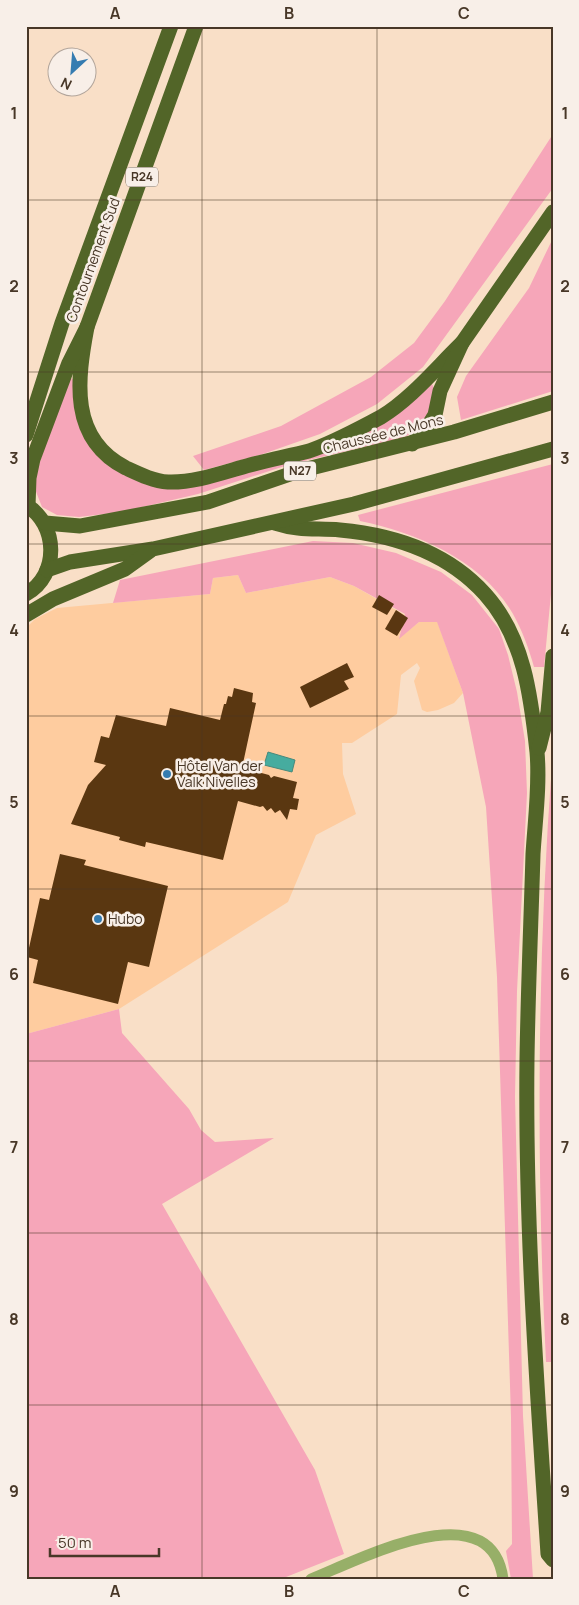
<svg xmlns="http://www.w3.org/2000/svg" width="579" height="1605" font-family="Manrope,sans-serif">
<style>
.built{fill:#fecc9f}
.green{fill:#f6a6b9}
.water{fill:#46ac9f;stroke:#47897b}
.building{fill:#5a3711}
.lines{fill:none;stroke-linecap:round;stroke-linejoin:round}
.street{stroke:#97af68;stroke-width:11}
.highway{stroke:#526528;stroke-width:15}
.grid{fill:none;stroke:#483727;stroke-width:1;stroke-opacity:0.55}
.poi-dot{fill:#357cb1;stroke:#f8efe8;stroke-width:2}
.labels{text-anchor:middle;stroke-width:5;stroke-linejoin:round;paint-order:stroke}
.shield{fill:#f8efe8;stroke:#7d6e61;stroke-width:1}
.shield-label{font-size:12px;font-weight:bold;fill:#483727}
.street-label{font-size:14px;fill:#483727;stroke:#f8efe8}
.poi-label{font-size:14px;fill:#483727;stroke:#f8efe8;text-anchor:start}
.neatline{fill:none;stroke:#483727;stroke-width:2}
.grid-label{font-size:16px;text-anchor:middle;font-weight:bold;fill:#483727}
</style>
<rect width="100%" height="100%" fill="#f9dfc7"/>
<polygon class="built" points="238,575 246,593 330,577 354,586 405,615 399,638 419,622 437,621 463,693 454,703 438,710 427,712 422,710 414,681 420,668 417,663 401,675 397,714 352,743 342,743 343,774 356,814 316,835 288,902 119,1009 26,1034 26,628 35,619 57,608 210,594 213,578"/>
<g class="green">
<polygon points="553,134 553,188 423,367 377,404 320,434 260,455 204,470 193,456 281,426 371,377 414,343 445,301"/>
<polygon points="553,238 553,391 461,420 457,397 466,376 529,288"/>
<polygon points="69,377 74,380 87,440 162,486 296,460 431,382 435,390 431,410 421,426 404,438 291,464 198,494 121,512 79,517 57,515 42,507 35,489 37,470"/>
<path d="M553,464V573L544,667H534C529,649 522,630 513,614C482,560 417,533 360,521L358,515Z"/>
<polygon points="313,541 353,543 396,553 441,572 472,595 499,629 508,655 517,692 525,741 527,793 517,991 515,1097 523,1416 533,1579 511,1579 506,1551 512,1544 511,1417 497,977 486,807 463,693 437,622 419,622 399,639 405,614 354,586 330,577 246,593 238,575 213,578 210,594 113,603 120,580"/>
<path d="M553,751V1362H546C536,1159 537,954 553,751Z"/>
<polygon points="119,1009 122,1033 189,1109 201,1130 215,1142 274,1138 162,1204 315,1470 344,1554 281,1579 26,1579 26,1034"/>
</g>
<polygon class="water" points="268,752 295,760 292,772 264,765"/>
<g class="building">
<polygon points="379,595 394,604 387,615 372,607"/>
<polygon points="396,610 408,618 397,636 385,629"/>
<polygon points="347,663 354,677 344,681 349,689 310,708 300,687"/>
<polygon points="234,688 253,693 252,702 256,703 242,768 269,775 271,778 274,776 297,782 293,798 299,799 297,810 290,809 287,820 280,810 275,813 271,808 267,811 263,806 260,807 238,801 223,860 146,842 145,847 119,840 120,837 71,824 88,785 106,765 94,762 101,736 109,738 116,715 166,726 170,708 220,720 224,704 226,704 228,696 232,697"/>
<polygon points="60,854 86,860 84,865 168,886 149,967 128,962 118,1004 33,983 38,960 27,957 40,898 49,900"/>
</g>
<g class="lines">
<path class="street" d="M311,1579C357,1561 491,1489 503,1579"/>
<g class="highway">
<path d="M87,327C77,380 69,439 126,468C139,474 153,481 168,482C195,483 224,472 250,465C269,460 289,456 309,451C333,443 358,429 381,417C411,399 437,367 462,343"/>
<polyline points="26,435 62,323 171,26"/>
<polyline points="412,444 427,428 435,415 440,391 462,343 553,212"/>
<path d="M26,505C58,524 60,575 26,594"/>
<polyline points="28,506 29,478 33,459 69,363 87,327 196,26"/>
<polyline points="45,523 80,526 208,502 299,471 454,432 553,402"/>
<path d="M275,523C300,531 314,528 340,530C394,535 448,553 485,594C524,637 531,696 537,752C540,785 535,821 533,854C531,923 528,991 527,1059C525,1224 537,1389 548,1554L553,1560"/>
<polyline points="47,570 70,562 153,549 354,504 553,449"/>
<polyline points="26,615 53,599 125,569 150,551"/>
<polyline points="539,748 548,712 553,656"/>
</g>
</g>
<path class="grid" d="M202,26V1579M377,26V1579M26,200H553M26,372H553M26,544H553M26,716H553M26,889H553M26,1061H553M26,1233H553M26,1405H553"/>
<g class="poi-dot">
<circle cx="167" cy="774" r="5"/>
<circle cx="98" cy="919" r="5"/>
</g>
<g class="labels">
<g class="shield">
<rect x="126" y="167.5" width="32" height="19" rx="4"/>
<rect x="284" y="461.5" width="32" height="19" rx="4"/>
</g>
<g class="shield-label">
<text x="142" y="181">R24</text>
<text x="300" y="475">N27</text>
</g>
<g class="street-label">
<text transform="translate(93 260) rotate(-70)" y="5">Contournement Sud</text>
<text transform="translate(383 434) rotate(-14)" y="5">Chaussée de Mons</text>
</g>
<g class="poi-label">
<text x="177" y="771">Hôtel Van der<tspan x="177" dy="16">Valk Nivelles</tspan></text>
<text x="108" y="924">Hubo</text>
</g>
</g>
<rect width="579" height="1605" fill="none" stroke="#f8efe8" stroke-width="55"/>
<g transform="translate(72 72) rotate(206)"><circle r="24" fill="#f8efe8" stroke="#b2a59b"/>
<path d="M0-4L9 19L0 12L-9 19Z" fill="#357cb1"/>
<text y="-8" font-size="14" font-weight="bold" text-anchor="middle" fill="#483727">N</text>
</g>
<path d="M50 1548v8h109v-8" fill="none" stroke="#483727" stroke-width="2.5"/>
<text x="58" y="1548" font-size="15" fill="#483727" stroke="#f8efe8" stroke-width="4" paint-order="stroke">50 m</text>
<rect x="28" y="28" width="524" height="1550" class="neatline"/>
<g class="grid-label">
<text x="115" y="19">A</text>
<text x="289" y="19">B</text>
<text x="464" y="19">C</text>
<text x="14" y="119">1</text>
<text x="565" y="119">1</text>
<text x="14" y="292">2</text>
<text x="565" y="292">2</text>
<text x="14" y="464">3</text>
<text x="565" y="464">3</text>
<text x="14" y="636">4</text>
<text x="565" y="636">4</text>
<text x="14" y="808">5</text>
<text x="565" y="808">5</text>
<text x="14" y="980">6</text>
<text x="565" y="980">6</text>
<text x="14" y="1153">7</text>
<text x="565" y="1153">7</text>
<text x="14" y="1325">8</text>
<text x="565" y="1325">8</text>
<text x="14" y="1497">9</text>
<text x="565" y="1497">9</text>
<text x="115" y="1597">A</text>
<text x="289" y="1597">B</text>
<text x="464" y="1597">C</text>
</g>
</svg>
